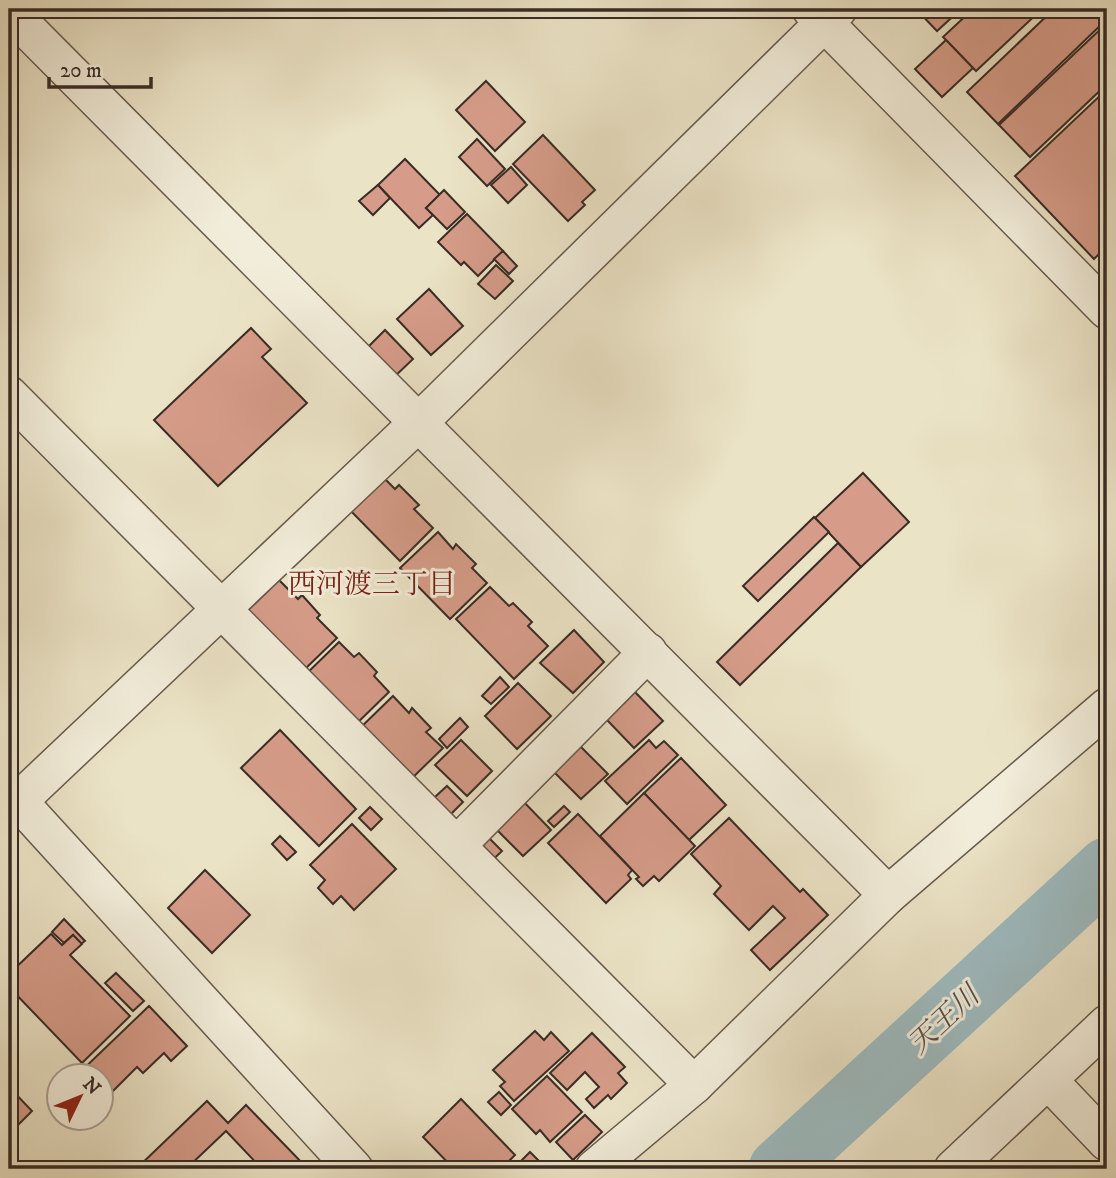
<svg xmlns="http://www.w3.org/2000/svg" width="1116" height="1178" font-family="'IM FELL DW Pica','Noto Serif JP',serif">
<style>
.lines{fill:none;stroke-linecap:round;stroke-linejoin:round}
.river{stroke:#9ebbc0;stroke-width:61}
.building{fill:#d69c89;stroke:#392c26;stroke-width:2}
.street-casing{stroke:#665a4e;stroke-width:40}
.street{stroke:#f2edda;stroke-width:37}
.labels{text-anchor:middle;stroke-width:6;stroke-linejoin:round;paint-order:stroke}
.neighbourhood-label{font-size:28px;fill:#7a1f14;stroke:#f2edda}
.water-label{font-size:28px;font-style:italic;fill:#52504c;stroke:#f2edda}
</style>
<rect width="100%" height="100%" fill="#ebe3c6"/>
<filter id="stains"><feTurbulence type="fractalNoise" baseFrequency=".00286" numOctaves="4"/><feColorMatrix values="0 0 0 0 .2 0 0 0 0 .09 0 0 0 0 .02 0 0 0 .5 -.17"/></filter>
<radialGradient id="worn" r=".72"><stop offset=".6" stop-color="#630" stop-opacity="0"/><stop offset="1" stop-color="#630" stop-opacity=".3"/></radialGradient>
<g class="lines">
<polyline class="river" points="779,1169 1107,868"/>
</g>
<g class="building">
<polygon points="916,9 961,9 937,31"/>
<polygon points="973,9 1042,9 976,71 943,37"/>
<polygon points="1054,9 1107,9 1107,19 998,124 967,92"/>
<polygon points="1107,23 1107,84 1030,157 999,125"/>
<polygon points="946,40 973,68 942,97 915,69"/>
<polygon points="486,81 525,122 495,151 456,110"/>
<polygon points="1107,89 1107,246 1094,259 1015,176"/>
<polygon points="543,135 595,190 582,202 585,205 568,221 513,164"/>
<polygon points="477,139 505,169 487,186 459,157"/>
<polygon points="405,159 440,195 426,208 433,215 419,228 378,185"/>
<polygon points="511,167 527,185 508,203 491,185"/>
<polygon points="378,185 390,198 373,215 359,201"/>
<polygon points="444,190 465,212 447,229 426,208"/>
<polygon points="467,214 503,251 478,276 464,262 461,265 438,242"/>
<polygon points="503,251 517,266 509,274 494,259"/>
<polygon points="496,265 513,281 495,299 478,284"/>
<polygon points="429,289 463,326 431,355 397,319"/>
<polygon points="251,328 271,349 262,357 307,403 218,486 154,420"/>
<polygon points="385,330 413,359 392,379 365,350"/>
<polygon points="376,470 395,489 399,485 419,505 414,509 433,528 400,561 343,503"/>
<polygon points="863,473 909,522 861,567 815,518"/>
<polygon points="814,517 829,532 758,601 743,586"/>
<polygon points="438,532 453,549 456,544 476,564 472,568 487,583 450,619 400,568"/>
<polygon points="838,543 861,567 740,685 717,662"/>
<polygon points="279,580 298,599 302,595 320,615 317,618 337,638 303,671 246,612"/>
<polygon points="490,587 509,606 513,603 532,622 528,626 548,646 514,679 456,619"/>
<polygon points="574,630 604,662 573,693 540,663"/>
<polygon points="339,642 354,657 359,653 377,672 374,676 389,692 351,729 302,678"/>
<polygon points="500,677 509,687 491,704 482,696"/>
<polygon points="518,683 551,716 517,749 485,716"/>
<polygon points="635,692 663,721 634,748 607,720"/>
<polygon points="393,696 409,713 412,708 431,728 426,732 443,748 406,784 356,732"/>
<polygon points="460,718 468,727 447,748 439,739"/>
<polygon points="280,730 356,809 319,846 241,768"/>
<polygon points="461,740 492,771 467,796 435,765"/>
<polygon points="649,740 656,748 664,741 678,755 627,804 605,781"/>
<polygon points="576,742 608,774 581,799 549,767"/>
<polygon points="681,758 726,805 689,840 644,793"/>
<polygon points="447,786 463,802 441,824 424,807"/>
<polygon points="644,793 695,846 659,881 654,876 643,886 636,879 639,877 600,836"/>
<polygon points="520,798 551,830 523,856 492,825"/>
<polygon points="564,806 570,812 554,827 548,821"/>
<polygon points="370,807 382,819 371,830 359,818"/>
<polygon points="578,814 632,870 628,875 631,879 606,903 548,843"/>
<polygon points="729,818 800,892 803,889 828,915 770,970 751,950 785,918 773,906 749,930 714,894 721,886 691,854"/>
<polygon points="352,824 396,869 354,910 341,896 333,904 318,888 325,880 310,865"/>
<polygon points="484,833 502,851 484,868 466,851"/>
<polygon points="280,836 296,852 287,860 272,844"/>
<polygon points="205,870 250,915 212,953 168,908"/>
<polygon points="64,919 85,941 81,944 73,935 64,943 52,932"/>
<polygon points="51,934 62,945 73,935 82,944 70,955 130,1016 82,1063 9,987 9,974"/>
<polygon points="116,973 144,1001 133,1011 105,983"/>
<polygon points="149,1006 187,1046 171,1061 164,1053 143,1073 137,1067 102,1102 102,1076 76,1076"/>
<polygon points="535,1031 544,1040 551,1032 569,1051 514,1101 500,1086 505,1082 493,1070"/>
<polygon points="592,1033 625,1067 618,1073 627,1083 611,1099 608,1095 594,1108 586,1099 599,1087 585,1072 567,1090 550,1073"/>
<polygon points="547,1076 582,1112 550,1142 540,1130 536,1134 512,1109"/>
<polygon points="9,1087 32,1111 9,1134"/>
<polygon points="499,1092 511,1105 501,1115 488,1102"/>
<polygon points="461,1099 515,1155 501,1169 454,1169 423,1137"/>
<polygon points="207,1101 228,1123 246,1105 308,1169 262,1169 226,1131 186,1169 136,1169"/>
<polygon points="585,1115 602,1132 573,1160 556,1142"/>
<polygon points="530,1152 547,1169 513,1169"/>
</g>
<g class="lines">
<g class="street-casing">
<g id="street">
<polyline points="811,9 1107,310"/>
<polyline points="9,11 888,895"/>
<polyline points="9,395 694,1085"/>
<polyline points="9,791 354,1169"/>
<polyline points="9,810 419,422 838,9"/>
<polyline points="457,845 648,652"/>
<polyline points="1048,1080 1107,1142"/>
<polyline points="594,1169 694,1085 888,895 1107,707"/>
<polyline points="953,1169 1107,1024"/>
</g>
</g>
<use href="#street" class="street"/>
</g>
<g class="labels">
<g class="neighbourhood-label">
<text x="372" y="593">西河渡三丁目</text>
</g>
<g class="water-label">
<text transform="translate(943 1019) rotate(-43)" y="10">天王川</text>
</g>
</g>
<rect width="1116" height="1178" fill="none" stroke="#ebe3c6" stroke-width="35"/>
<rect x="10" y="10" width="1095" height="1157" fill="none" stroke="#392c26" stroke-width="3.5"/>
<rect x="18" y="18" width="1081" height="1143" fill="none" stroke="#392c26" stroke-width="2"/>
<g transform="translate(80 1097) rotate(47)"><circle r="33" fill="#f2edda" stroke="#a8a092" stroke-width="2"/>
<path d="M0-5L12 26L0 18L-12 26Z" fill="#8f2418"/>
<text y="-10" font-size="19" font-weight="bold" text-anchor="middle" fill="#392c26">N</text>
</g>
<path d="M49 77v10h102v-10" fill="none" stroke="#392c26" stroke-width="3.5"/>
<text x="60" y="77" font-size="21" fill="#392c26" stroke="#f2edda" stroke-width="5" paint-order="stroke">20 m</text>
<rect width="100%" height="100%" filter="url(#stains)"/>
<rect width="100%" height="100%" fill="url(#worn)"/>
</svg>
